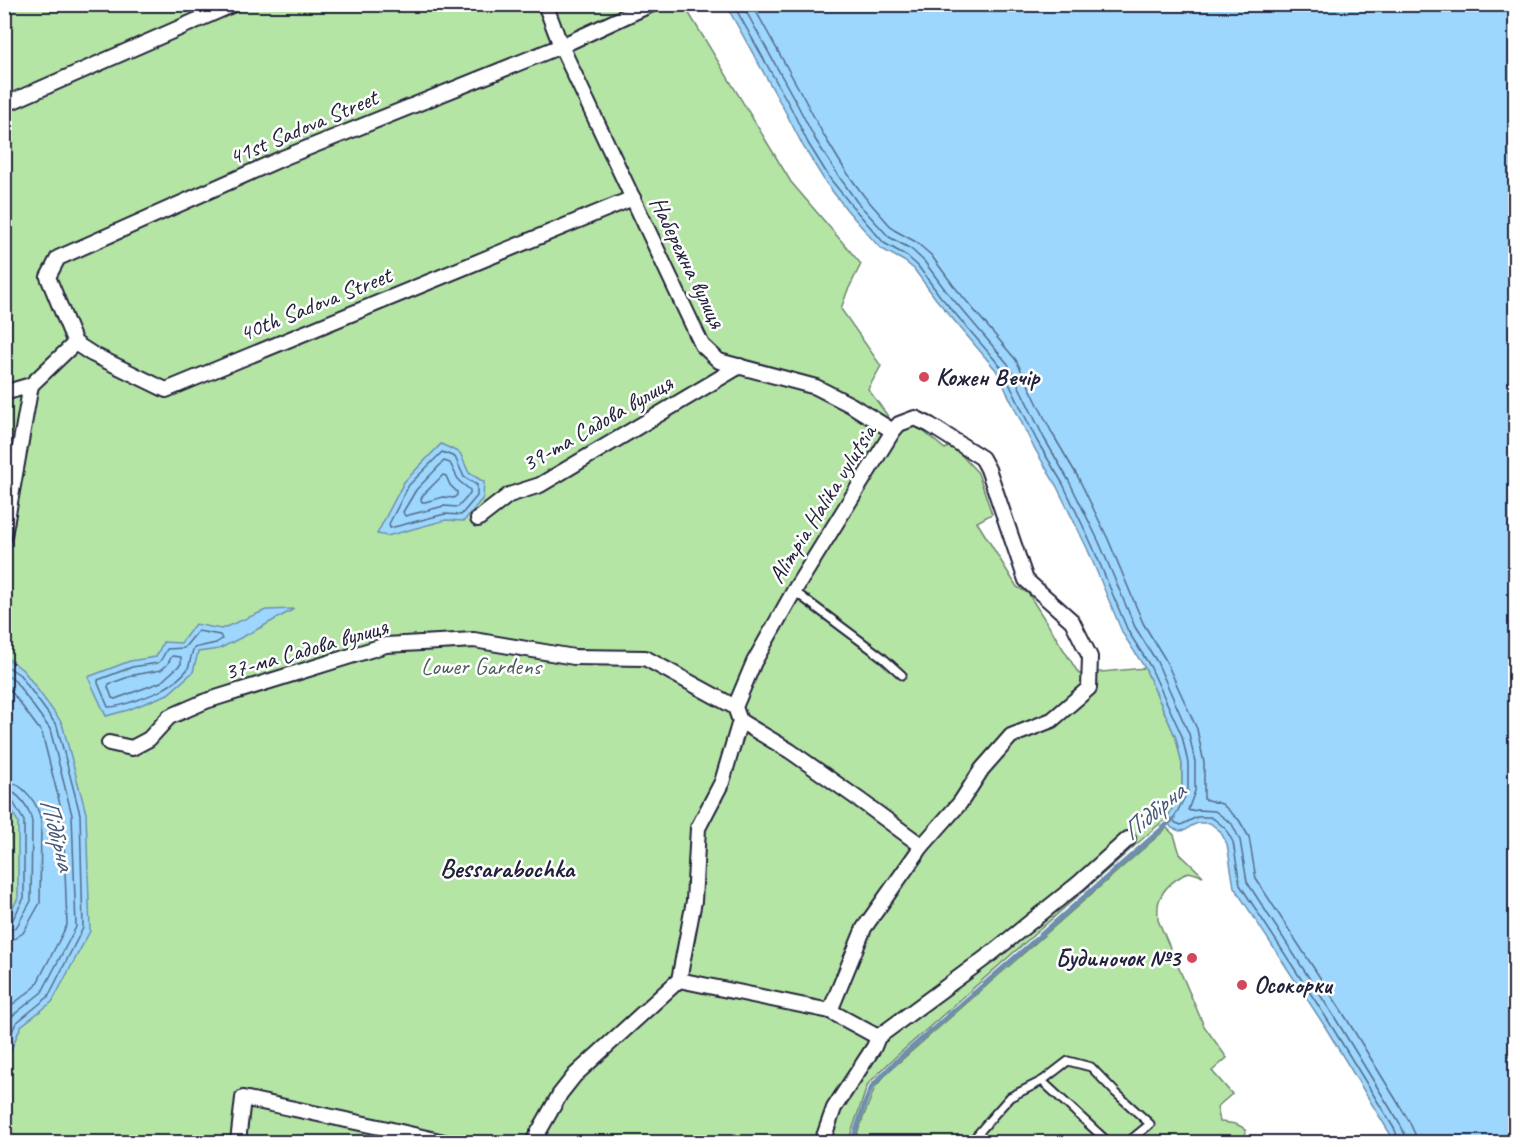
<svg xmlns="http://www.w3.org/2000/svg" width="1520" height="1147" font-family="Caveat,sans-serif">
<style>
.green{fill:#b5e5a5;stroke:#6c8470;stroke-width:1.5}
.water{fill:#9dd7fd;stroke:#6c8faf;stroke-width:1.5}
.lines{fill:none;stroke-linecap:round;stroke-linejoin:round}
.shore{stroke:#536a89;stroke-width:1.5}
.stream{stroke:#6c8faf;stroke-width:4.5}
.lane-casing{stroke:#22223b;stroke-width:11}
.street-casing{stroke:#22223b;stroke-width:18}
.lane{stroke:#fff;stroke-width:7}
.street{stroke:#fff;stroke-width:14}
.poi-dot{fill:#d1495b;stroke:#fff;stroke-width:2}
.labels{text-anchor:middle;stroke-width:5;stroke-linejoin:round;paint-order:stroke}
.street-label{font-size:24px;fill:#22223b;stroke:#fff}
.poi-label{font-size:24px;font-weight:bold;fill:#22223b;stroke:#fff;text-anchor:start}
.park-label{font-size:24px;fill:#4e5c5b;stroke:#fff}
.water-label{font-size:26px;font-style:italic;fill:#475875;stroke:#fff}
.neighbourhood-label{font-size:26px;font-weight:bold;fill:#22223b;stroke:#fff}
</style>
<rect width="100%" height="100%" fill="#fff"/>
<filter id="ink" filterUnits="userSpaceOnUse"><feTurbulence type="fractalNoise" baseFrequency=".0167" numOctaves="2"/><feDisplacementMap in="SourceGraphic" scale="12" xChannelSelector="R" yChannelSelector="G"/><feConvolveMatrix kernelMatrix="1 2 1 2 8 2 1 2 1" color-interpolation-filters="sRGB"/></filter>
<g filter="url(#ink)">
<g class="green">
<polygon points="5,5 684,5 791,182 861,264 847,292 841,309 881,366 868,389 901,434 912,422 945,449 952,445 978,473 992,514 977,522 1017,587 1028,593 1079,674 1145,668 1176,738 1182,764 1182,791 1167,819 1156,827 892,1060 868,1084 848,1142 5,1142"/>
<path d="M1167,828L1174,835L1180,854L1203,876L1189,872C1177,878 1164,886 1159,901C1157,907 1158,915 1158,920L1204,1026L1227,1058L1212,1071L1232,1094L1217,1107L1220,1122C1229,1123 1240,1123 1246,1131L1245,1137L1247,1142H855L858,1131L875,1087L889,1071Z"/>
</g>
<g class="water">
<polygon points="726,5 1515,5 1515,1142 1395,1142 1324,1025 1234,887 1227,844 1220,831 1210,823 1198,823 1191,826 1186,830 1180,831 1172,828 1168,823 1167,819 1170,813 1182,791 1182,764 1176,738 1145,668 1123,634 1087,548 1057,487 1032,444 996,370 936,299 914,269 904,261 880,248 847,210 826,183 803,146 785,111"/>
<polygon points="441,444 460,453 469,473 484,482 483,498 464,521 446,520 387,536 377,534 404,482"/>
<polygon points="294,609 256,630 219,649 198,652 193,672 168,694 128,710 106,716 88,677 130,661 156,657 163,642 181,643 195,624 221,629 266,610"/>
<polygon points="5,656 24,671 62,723 86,813 90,931 52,1002 21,1026 5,1064 5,922 18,898 18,822 5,799"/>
</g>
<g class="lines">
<g class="shore">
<polyline points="733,4 791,108 808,143 831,180 852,206 884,243 907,256 918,266 940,296 1001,367 1037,441 1063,484 1092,545 1128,631 1150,666 1182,736 1188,763 1188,791 1175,816 1174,821 1176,823 1181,825 1197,817 1210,817 1214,819 1225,828 1233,842 1240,885 1329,1022 1395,1130 1399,1142"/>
<polyline points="742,4 797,104 815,139 838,175 857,202 889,237 911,249 924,261 946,291 1008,364 1044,438 1069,481 1099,542 1135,627 1157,662 1189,734 1195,762 1195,791 1188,810 1191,811 1198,810 1215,811 1232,824 1240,840 1247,882 1335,1018 1401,1126 1406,1137 1407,1142"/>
<polyline points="752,4 805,100 823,134 845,170 864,196 894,230 916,242 931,255 953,285 1016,360 1052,433 1078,477 1108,539 1143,623 1165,659 1197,729 1204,763 1204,799 1222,804 1239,820 1249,837 1256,879 1343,1013 1409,1121 1415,1134 1416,1142"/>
<polygon points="442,452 455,457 464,477 477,485 477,496 461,515 445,514 390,528 389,524 409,485"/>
<polygon points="444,461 450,463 459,481 470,490 470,494 458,507 444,506 405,516 403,512 416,490"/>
<polygon points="443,475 446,476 450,485 457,492 457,495 454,498 443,497 425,502 422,502 421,499 423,495"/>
<path d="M198,631L220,635L222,639L216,643L194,648C190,655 191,664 187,670C182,676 172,684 165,688C156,694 118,708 108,707L98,683V680L132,667L158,663L161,660L167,649L184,648Z"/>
<polygon points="172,656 181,657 181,664 161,682 115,699 112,698 108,687 109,684 134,675 161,670 167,665"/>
<polyline points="4,664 20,675 57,726 80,814 83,928 48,997 16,1023 4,1049"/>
<polyline points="4,673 15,681 50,729 72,815 76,927 42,992 11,1017 4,1030"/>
<polyline points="4,684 8,687 42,733 63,816 67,925 35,987 4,1011"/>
<path d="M4,781C23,782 39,804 41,822L40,903L23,933L14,939L4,940"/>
<path d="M4,790C19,791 30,809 32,822L31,901L17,926L11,930L4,931"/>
<polyline points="4,797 12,800 24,821 24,898 12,921 8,923 4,923"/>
</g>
<polyline class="stream" points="852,1142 865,1103 872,1086 894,1063 1173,819"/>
<g class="lane-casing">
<g id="lane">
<polyline points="794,591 882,657 902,675"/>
<polyline points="1042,1081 1108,1142"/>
<polyline points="971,1142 994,1115 1010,1097 1042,1081 1068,1061 1091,1067 1116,1093 1150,1124 1128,1142"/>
</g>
</g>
<g class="street-casing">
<g id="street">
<polyline points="545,4 561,46 702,345 719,361 816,387 851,405 893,431"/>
<polyline points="4,105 234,4"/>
<polyline points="75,343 48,277 58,258 285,157 561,46 652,4"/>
<polyline points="4,393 31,385 75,343 92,354 166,390 633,198"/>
<polyline points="478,519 509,495 540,485 740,366"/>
<polyline points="4,536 31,385"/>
<polyline points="740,721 790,751 861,801 922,846"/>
<polyline points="109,743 132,748 149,739 169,717 206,701 386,645 474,640 574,657 645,658 735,707"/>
<polyline points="679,980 830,1011 878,1037"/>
<polyline points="238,1142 243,1098 379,1127 444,1142"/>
<polyline points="533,1142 560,1094 575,1075 679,980 694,901 698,828 722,782 740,721 735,707 754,662 794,591 893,431 899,424 915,418 930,425 982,458 988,469 1026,580 1072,621 1090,657 1089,688 1052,720 1011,736 982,769 960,803 922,846 864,928 830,1011"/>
<polyline points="822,1142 834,1108 874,1047 878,1037 992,953 1079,883 1128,839"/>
</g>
</g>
<use href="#lane" class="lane"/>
<use href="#street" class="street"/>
</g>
</g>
<g class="poi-dot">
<circle cx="924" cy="377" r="6"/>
<circle cx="1192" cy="958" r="6"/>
<circle cx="1242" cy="985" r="6"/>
</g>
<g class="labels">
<g class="street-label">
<text transform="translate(303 127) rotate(-23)" y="8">41st Sadova Street</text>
<text transform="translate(688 262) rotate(64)" y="8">Набережна вулиця</text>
<text transform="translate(315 304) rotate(-22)" y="8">40th Sadova Street</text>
<text transform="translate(597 423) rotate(-30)" y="8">39-та Садова вулиця</text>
<text transform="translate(822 504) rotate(-58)" y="8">Alimpia Halika vylutsia</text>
<text transform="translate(306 649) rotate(-16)" y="8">37-ма Садова вулиця</text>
</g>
<g class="poi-label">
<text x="936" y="385">Кожен Вечір</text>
<text x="1180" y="966" text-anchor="end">Будиночок №3</text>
<text x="1254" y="993">Осокорки</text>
</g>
<g class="park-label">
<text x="481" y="674">Lower Gardens</text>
</g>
<g class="water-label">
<text transform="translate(1153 811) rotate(-40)" y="9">Підбірна</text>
<text transform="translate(58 834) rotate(75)" y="9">Підбірна</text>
</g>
<g class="neighbourhood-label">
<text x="507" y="877">Bessarabochka</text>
</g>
</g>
<rect width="1520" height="1147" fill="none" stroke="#fff" stroke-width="24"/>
<rect x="12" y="12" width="1496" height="1123" fill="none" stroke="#22223b" stroke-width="2" filter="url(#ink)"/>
</svg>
